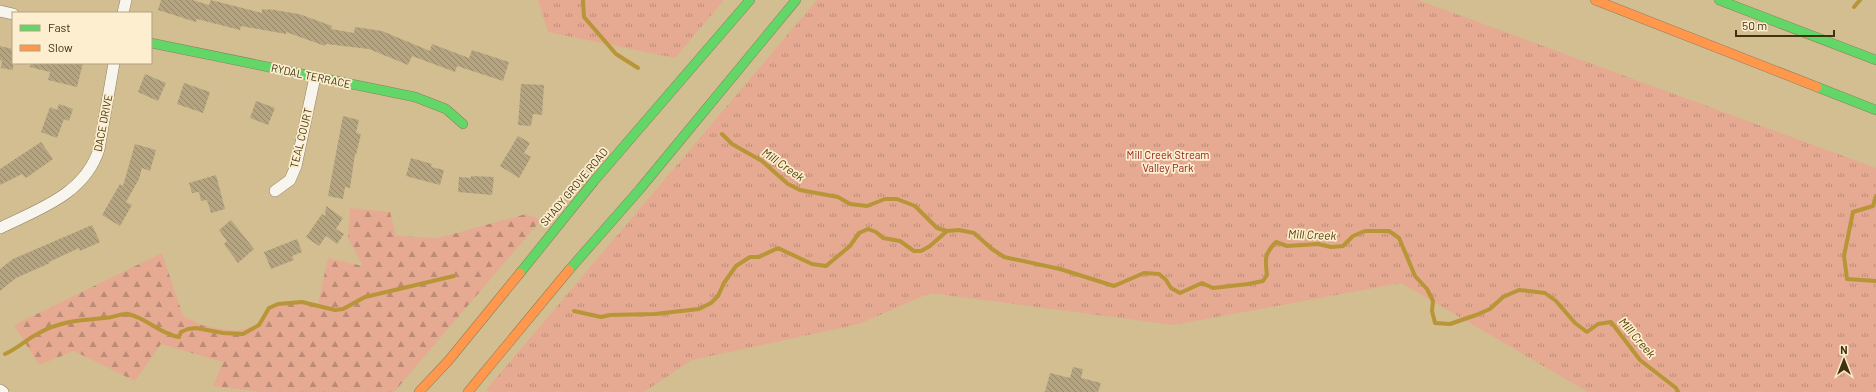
<svg xmlns="http://www.w3.org/2000/svg" width="1876" height="392" font-family="Barlow,sans-serif">
<style>
.forest{fill:url(#forest-firs)}
.park{fill:url(#park-tufts)}
.lines{fill:none;stroke-linecap:round;stroke-linejoin:round}
.stream{stroke:#b89536;stroke-width:4}
.building{fill:url(#building-back-hatch)}
.street-casing{stroke:#8d7f5e;stroke-width:12}
.fast-casing{stroke:#8d7f5e;stroke-width:10}
.slow-casing{stroke:#8d7f5e;stroke-width:10}
.street{stroke:#f8f5ef;stroke-width:11}
.fast{stroke:#63d668;stroke-width:9}
.slow{stroke:#ff974d;stroke-width:9}
.labels{text-anchor:middle;stroke-width:3.5;stroke-linejoin:round;paint-order:stroke}
.street-label{font-size:11px;fill:#40320e;stroke:#fceece}
.park-label{font-size:11px;fill:#8d191b;stroke:#fceece}
.water-label{font-size:12px;font-style:italic;fill:#564106;stroke:#fceece}
</style>
<defs>
<pattern id="forest-firs" width="22" height="20" patternUnits="userSpaceOnUse"><rect width="22" height="20" fill="#e5aa91"/><path d="M5 1l3.5 6h-7zM16 11l3.5 6h-7z" fill="#bb8b75"/></pattern>
<pattern id="park-tufts" width="24" height="20" patternUnits="userSpaceOnUse"><rect width="24" height="20" fill="#e5aa91"/><path d="M3 7l-1-3M5 7V3M7 7l1-3M15 17l-1-3M17 17v-4M19 17l1-3" fill="none" stroke="#bb8b75"/></pattern>
<pattern id="building-back-hatch" width="6" height="6" patternUnits="userSpaceOnUse"><rect width="6" height="6" fill="#b4a480"/><path d="M-1 5l2 2M0 0l6 6M5-1l2 2" fill="none" stroke="#948667"/></pattern>
</defs>
<rect width="100%" height="100%" fill="#d3be92"/>
<path class="forest" d="M350,208L390,212L396,236L438,238L526,214L541,220L394,392H262L213,386L223,362L161,344L135,381L74,351L39,365L14,325L162,253L183,316L204,326L236,331L259,325C262,320 265,314 269,309C279,297 304,302 318,304L328,258L363,266L348,238Z"/>
<g class="park">
<polygon points="538,0 724,0 675,58 548,32"/>
<polygon points="817,0 1418,0 1876,168 1876,392 1588,392 1401,283 1173,325 930,293 859,324 692,360 644,392 489,392 486,390"/>
</g>
<g class="lines">
<g class="stream">
<polyline points="583,0 584,17 616,54 638,68"/>
<polyline points="1854,7 1860,0"/>
<path d="M722,134L732,144L762,161L788,184L800,190L838,197L850,204L867,206L885,199H897L915,206L937,228L947,231L959,230L974,233L992,249L1004,257L1060,269L1114,286L1144,273L1159,274L1166,280L1171,288L1180,293L1202,283L1213,288L1248,284L1263,281L1267,275C1265,260 1264,254 1276,242L1287,246L1318,244L1331,247L1343,246L1353,236L1365,231H1389L1399,238L1415,276L1427,289L1433,301L1432,311L1435,323L1450,324L1476,315L1490,309L1503,297L1519,290L1545,293L1556,301L1575,323L1587,332L1598,324L1611,322L1640,360L1676,388L1678,392"/>
<polyline points="1876,196 1873,206 1853,212 1844,256 1847,279 1876,281"/>
<polyline points="574,311 601,317 610,315 655,314 699,309 711,303 718,296 724,283 736,266 750,257 759,257 778,248 812,264 826,266 850,246 859,233 868,229 876,232 883,238 900,241 914,251 921,251 930,246 947,231"/>
<path d="M5,354C18,348 27,339 39,333C60,321 81,320 104,318C113,318 120,313 128,314C147,318 160,334 179,337L181,332L188,329L196,328L223,333L243,334L259,325L269,308L278,304L302,302L335,310L343,309L365,297L454,276"/>
</g>
</g>
<g class="building">
<polygon points="161,0 192,0 209,5 211,0 262,13 262,9 268,10 268,9 299,14 332,26 331,29 354,33 355,27 382,31 430,51 432,44 469,58 472,50 509,62 503,81 457,66 455,72 412,56 408,65 369,49 326,44 325,46 286,32 286,34 241,26 240,30 197,19 196,22 158,10"/>
<polygon points="0,46 13,49 13,70 1,68 2,61 0,60"/>
<polygon points="31,63 83,63 77,87 48,80 50,72 30,67"/>
<polygon points="145,74 166,83 158,101 138,92"/>
<polygon points="184,83 210,92 203,113 177,104"/>
<polygon points="521,84 544,85 542,115 533,114 531,126 518,125"/>
<polygon points="256,101 275,108 268,125 250,118"/>
<polygon points="59,104 73,109 69,121 64,119 57,138 41,132 50,107 57,110"/>
<polygon points="343,116 359,120 356,133 361,134 356,155 355,154 350,188 345,187 343,199 328,196"/>
<polygon points="518,136 530,143 524,153 531,157 519,178 500,166"/>
<polygon points="41,142 53,159 26,178 22,174 0,185 0,169"/>
<polygon points="135,144 156,150 150,171 142,168 139,179 126,202 132,205 120,226 102,215 120,184 123,186"/>
<polygon points="411,158 432,164 431,167 444,170 440,185 406,176"/>
<polygon points="216,175 225,209 211,213 207,200 201,201 199,192 192,193 189,183"/>
<polygon points="471,176 494,177 492,195 458,192 459,177 471,178"/>
<polygon points="326,206 343,218 336,229 344,234 337,244 326,236 319,246 306,237 322,214 325,216"/>
<polygon points="231,220 254,249 238,263 224,244 227,241 219,230"/>
<polygon points="92,225 100,242 80,251 79,248 49,262 50,263 16,278 0,291 0,269 13,259"/>
<polygon points="297,239 302,252 292,256 294,260 271,269 264,252"/>
<polygon points="1073,367 1083,369 1081,378 1101,383 1098,392 1045,392 1050,373 1070,378"/>
</g>
<g class="lines">
<g class="street-casing">
<g id="street">
<polyline points="0,11 13,14"/>
<polyline points="123,13 126,0"/>
<polyline points="275,191 290,180 296,166 315,77"/>
<path d="M0,228C39,209 85,194 99,149L114,63"/>
<polyline points="0,390 3,392"/>
</g>
</g>
<g class="fast-casing">
<g id="fast">
<polyline points="1719,0 1876,60"/>
<polyline points="151,43 415,97 446,109 463,124"/>
<polyline points="1817,87 1876,110"/>
<polyline points="569,270 640,189 796,0"/>
<polyline points="520,273 594,181 750,0"/>
</g>
</g>
<g class="slow-casing">
<g id="slow">
<polyline points="1595,0 1817,87"/>
<polyline points="419,392 449,360 520,273"/>
<polyline points="468,392 569,270"/>
</g>
</g>
<use href="#street" class="street"/>
<use href="#fast" class="fast"/>
<use href="#slow" class="slow"/>
</g>
<g class="labels">
<g class="street-label">
<text transform="translate(311 76) rotate(12)" y="4">RYDAL TERRACE</text>
<text transform="translate(103 123) rotate(-79)" y="4">DACE DRIVE</text>
<text transform="translate(301 138) rotate(-76)" y="4">TEAL COURT</text>
<text transform="translate(574 187) rotate(-50)" y="4">SHADY GROVE ROAD</text>
</g>
<g class="park-label">
<text x="1168" y="159">Mill Creek Stream<tspan x="1168" dy="13">Valley Park</tspan></text>
</g>
<g class="water-label">
<text transform="translate(783 165) rotate(35)" y="4">Mill Creek</text>
<text transform="translate(1312 235) rotate(2)" y="4">Mill Creek</text>
<text transform="translate(1637 338) rotate(49)" y="4">Mill Creek</text>
</g>
</g>
<rect x="12" y="12" width="140" height="52" fill="#fceece" stroke="#b1a381"/>
<rect x="20" y="25" width="20" height="6" fill="#63d668" stroke="#b1a381"/>
<text x="48" y="32" font-size="12" fill="#40320e">Fast</text>
<rect x="20" y="45" width="20" height="6" fill="#ff974d" stroke="#b1a381"/>
<text x="48" y="52" font-size="12" fill="#40320e">Slow</text>
<g transform="translate(1844 360)" stroke="#fceece" stroke-width="3" paint-order="stroke">
<path d="M0-3L7 15L0 10L-7 15Z" fill="#40320e"/>
<text y="-6" font-size="11" font-weight="bold" text-anchor="middle" fill="#40320e">N</text>
</g>
<path d="M1736 30v6h98v-6" fill="none" stroke="#40320e" stroke-width="2"/>
<text x="1742" y="30" font-size="12" fill="#40320e" stroke="#fceece" stroke-width="3" paint-order="stroke">50 m</text>
</svg>
